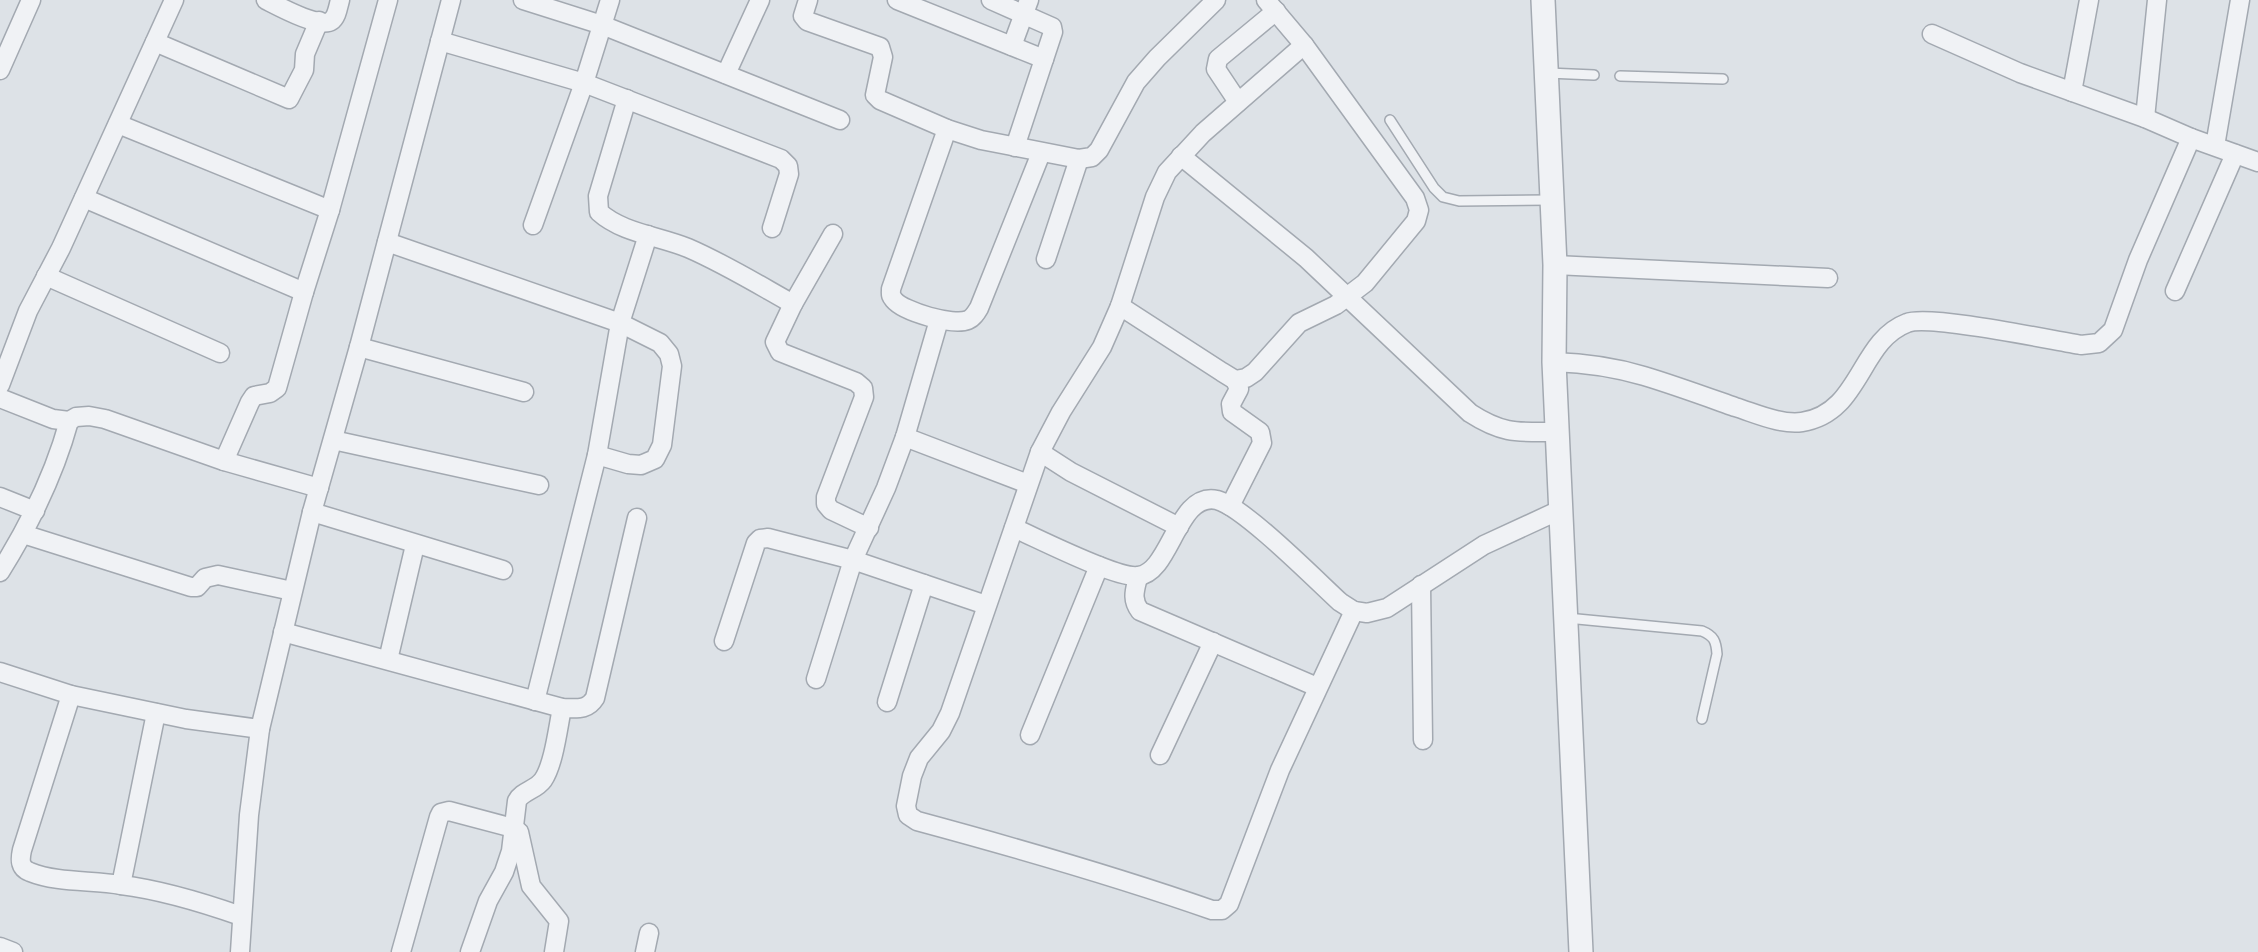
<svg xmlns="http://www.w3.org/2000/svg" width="2258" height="952" font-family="Overpass,sans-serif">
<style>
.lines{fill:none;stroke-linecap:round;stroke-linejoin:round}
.service-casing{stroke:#a3a9b1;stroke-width:12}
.minor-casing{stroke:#a3a9b1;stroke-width:21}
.tertiary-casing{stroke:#a3a9b1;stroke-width:26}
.service{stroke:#f0f2f5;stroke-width:9}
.minor{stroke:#f0f2f5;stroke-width:18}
.tertiary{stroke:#f0f2f5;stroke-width:23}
</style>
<rect width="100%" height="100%" fill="#dde2e7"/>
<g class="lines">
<g class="service-casing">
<g id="service">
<polyline points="1548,73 1594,75"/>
<polyline points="1620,76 1723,79"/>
<polyline points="1390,120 1434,188 1443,197 1459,201 1550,200"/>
<path d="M1567,618L1702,631C1714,636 1716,641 1717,654L1702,719"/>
</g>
</g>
<g class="minor-casing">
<g id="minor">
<path d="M266,0C278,6 320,29 331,21C337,17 338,7 340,0"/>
<polyline points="523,0 602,25 840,120"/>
<polyline points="808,0 803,16 807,21 880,47 883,57 875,95 880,100 947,129 981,140 1079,159 1092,157 1099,150 1136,82 1157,58 1216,0"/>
<polyline points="897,0 1044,59"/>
<polyline points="991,0 1052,27 1053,32 1015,147"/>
<polyline points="1932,34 2020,73 2145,118 2191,138 2258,162"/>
<polyline points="440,41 584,83 781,159 788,166 789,174 772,228"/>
<polyline points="155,42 289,99 304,70 305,54 319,21"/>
<path d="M1304,45L1203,133L1167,172L1155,197L1120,306L1102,347L1061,412L1040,452L950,713L941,731L919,758L912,776L906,806L908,815L917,821C1017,848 1115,876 1212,910H1222L1229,904L1280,770L1354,611"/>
<polyline points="1012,46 1029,0"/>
<polyline points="0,70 31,0"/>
<polyline points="726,74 760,0"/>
<polyline points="2072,92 2089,0"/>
<path d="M627,99L598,196L599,212C622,233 659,236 688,248C725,264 759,285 793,304"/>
<polyline points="1238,102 1216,69 1218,59 1276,11"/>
<polyline points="2145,118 2157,0"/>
<polyline points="118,124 330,210"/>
<path d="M947,129L891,289C891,295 890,295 894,300C904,312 953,326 968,320C973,318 976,313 979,308L1041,153"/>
<polyline points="2215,146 2240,0"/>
<path d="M1181,156L1306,258L1470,413C1504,435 1519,432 1558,432"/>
<polyline points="84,198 304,292"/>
<polyline points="533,225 584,83 610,0"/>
<polyline points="833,234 793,304 775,342 780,352 856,382 863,388 864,397 826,497 826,504 831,510 869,528"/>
<polyline points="387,242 620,323 660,343 669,354 672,366 662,445 655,459 641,465 628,464 597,455"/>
<polyline points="1046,259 1079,159"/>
<polyline points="1555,265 1828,278"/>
<polyline points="46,276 220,353"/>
<polyline points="2175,291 2235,154"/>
<polyline points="1120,306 1222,372 1235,380 1246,378 1255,372 1299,323 1336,305 1365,283 1416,221 1419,210 1415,198 1304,45 1266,0"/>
<polyline points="359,347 524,392"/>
<path d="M1554,362C1585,363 1614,367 1644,376C1674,385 1704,396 1735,407C1755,413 1780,425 1802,422C1861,413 1859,341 1907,323C1929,314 2050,340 2081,345L2099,343L2113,330L2138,260L2191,138"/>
<polyline points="0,385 28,311 61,248 174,0"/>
<polyline points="0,398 53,419 69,421 76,417 89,416 105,419 224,461 319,488"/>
<polyline points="905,437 1028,484"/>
<polyline points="333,440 539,485"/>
<polyline points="1040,452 1071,472 1179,527"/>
<polyline points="224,461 250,402 254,396 270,393 277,388 304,292 330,210 388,0"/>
<polyline points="0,497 35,511"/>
<polyline points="1230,506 1262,443 1260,432 1232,412 1231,404 1239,389 1235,380"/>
<polyline points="312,512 503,570"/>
<path d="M1014,528C1037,538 1117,579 1138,576C1171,573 1177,491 1217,500C1244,507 1317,581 1340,602L1354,611L1367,613L1387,608L1484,545L1562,509"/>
<polyline points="23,534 191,587 197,587 205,578 218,575 292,591"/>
<path d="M0,572C30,524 54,476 69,421"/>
<path d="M1138,577C1135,590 1131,599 1140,611L1317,687"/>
<polyline points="1421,585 1423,740"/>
<path d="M283,632L562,708C576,708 587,711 595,698L637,518"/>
<polyline points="724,641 756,543 760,539 768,538 853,560 986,605"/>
<polyline points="388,660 415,545"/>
<polyline points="0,672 71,695 186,719 260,729"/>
<polyline points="816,679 853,560 886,488 905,437 939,320"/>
<path d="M71,695L22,850C20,859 19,868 30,872C57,883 92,880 121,885C162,890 201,902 241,916"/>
<polyline points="535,701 597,455 620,323 648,235"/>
<polyline points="887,702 924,584"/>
<polyline points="1030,735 1099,566"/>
<polyline points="1160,755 1213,642"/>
<polyline points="121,885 156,713"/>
<polyline points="0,947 13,952"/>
<polyline points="240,952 249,815 260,729 312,512 359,347 451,0"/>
<polyline points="401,952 439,817 441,813 449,811 513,828 519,832 531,886 559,921 554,952"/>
<path d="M470,952L488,901L504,872L511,851L517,801C522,791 536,790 543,780C554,764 558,727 562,708"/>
<polyline points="645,952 649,933"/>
</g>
</g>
<g class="tertiary-casing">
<polyline id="tertiary" points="1543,0 1555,265 1554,362 1581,952"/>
</g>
<use href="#service" class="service"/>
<use href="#minor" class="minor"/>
<use href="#tertiary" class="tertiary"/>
</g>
</svg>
